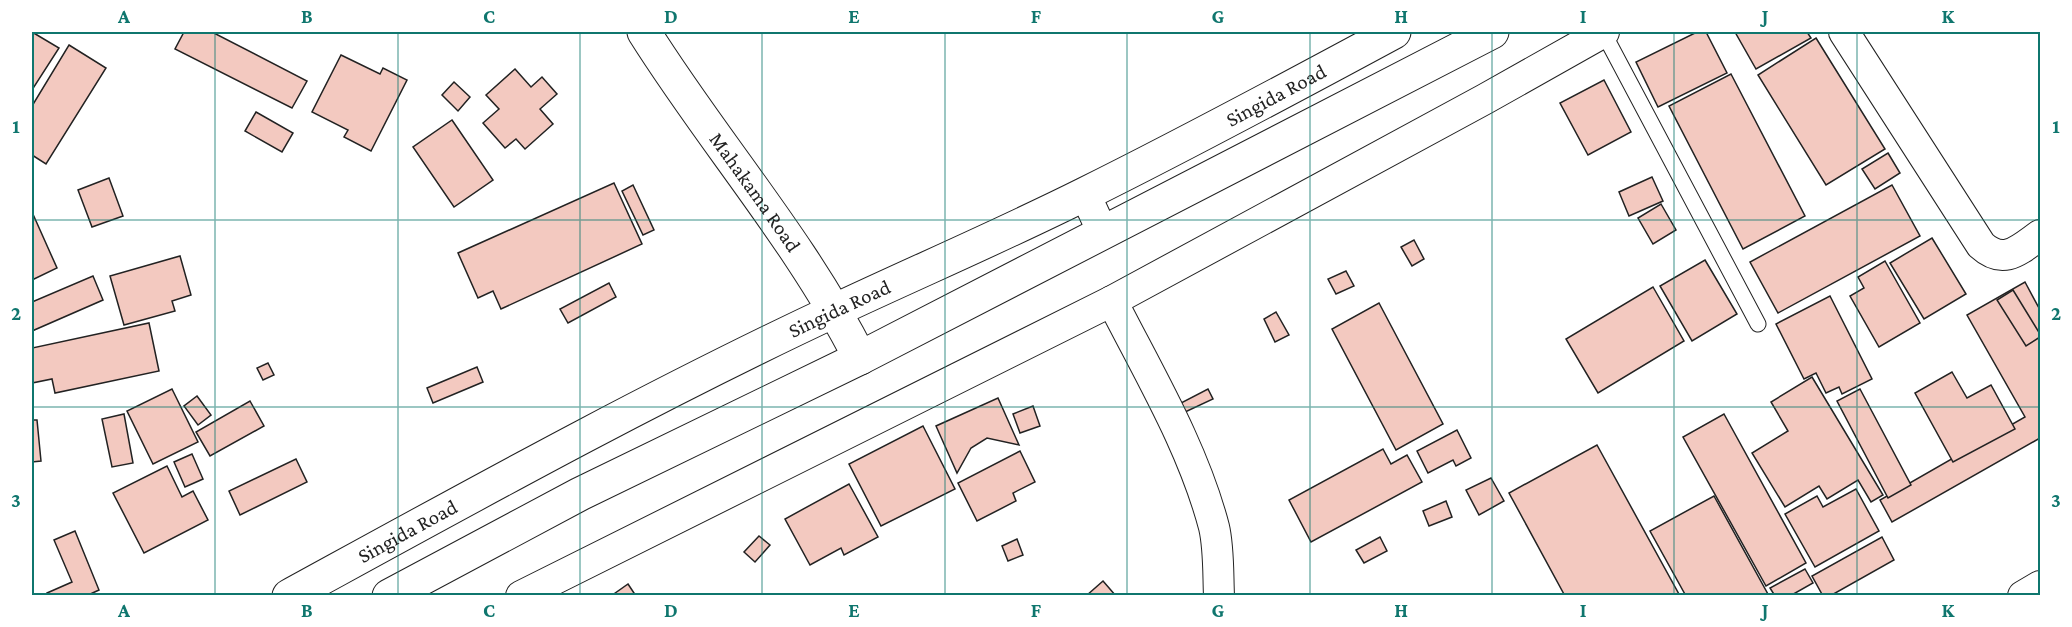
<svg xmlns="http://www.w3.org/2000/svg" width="2072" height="627" font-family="'Crimson Pro',serif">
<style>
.building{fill:#f3c9c0;stroke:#222;stroke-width:1.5}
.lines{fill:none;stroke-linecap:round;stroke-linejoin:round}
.service-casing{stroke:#222;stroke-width:17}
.minor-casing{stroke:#222;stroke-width:32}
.tertiary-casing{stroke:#222;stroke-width:35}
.trunk-casing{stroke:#222;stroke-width:35}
.service{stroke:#fff;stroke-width:15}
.minor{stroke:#fff;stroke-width:30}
.tertiary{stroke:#fff;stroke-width:33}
.trunk{stroke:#fff;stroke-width:33}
.grid{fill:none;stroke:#0f766e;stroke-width:1.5;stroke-opacity:0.55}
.labels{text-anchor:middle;stroke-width:4.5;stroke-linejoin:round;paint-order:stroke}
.street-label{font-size:21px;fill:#222;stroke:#fff}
.neatline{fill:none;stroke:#0f766e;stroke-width:2}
.grid-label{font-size:20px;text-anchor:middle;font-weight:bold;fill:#0f766e}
</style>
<rect width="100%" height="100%" fill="#fff"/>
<g class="building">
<polygon points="32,32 59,48 32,90"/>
<polygon points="184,32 212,32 307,81 292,108 175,49"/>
<polygon points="1697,32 1706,32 1727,73 1658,107 1636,62"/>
<polygon points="1735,32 1807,32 1811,38 1756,69"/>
<polygon points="1816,38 1885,149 1826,185 1758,75"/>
<polygon points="69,45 106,68 46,164 32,155 32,106"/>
<polygon points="341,55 380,74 383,68 407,80 371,151 344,137 348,130 312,112"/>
<polygon points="515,69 531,87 542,77 557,94 540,109 553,124 525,149 516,139 505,148 483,123 499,109 486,95"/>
<polygon points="1731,74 1805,216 1743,249 1669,106"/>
<polygon points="1604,80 1631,132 1588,155 1560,103"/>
<polygon points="454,82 470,97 458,111 442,95"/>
<polygon points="256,112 293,133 282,152 245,131"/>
<polygon points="452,120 493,180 454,207 413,147"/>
<polygon points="1888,153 1900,173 1875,189 1862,169"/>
<polygon points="1652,177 1663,201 1629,216 1619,192"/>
<polygon points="109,178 123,216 92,227 78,190"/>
<polygon points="614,183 642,244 501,309 493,291 478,298 458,253"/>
<polygon points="633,185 654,230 643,235 622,191"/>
<polygon points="1892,185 1920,236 1778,313 1750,262"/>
<polygon points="1661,204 1676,230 1653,244 1638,218"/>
<polygon points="32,212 57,268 32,280"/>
<polygon points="1932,238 1966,294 1924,319 1890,263"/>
<polygon points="1414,240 1424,259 1412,266 1401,247"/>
<polygon points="180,256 191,295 172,301 175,311 124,325 110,276"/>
<polygon points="1705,260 1737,314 1692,341 1660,286"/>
<polygon points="1885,261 1920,323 1879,347 1850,296 1864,288 1858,277"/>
<polygon points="1346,271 1354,286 1336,294 1328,279"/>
<polygon points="93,276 103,300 32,331 32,302"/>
<polygon points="2025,282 2040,310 2040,438 1892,522 1880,500 2025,417 1967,315"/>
<polygon points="609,283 616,297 568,323 560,309"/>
<polygon points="1653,287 1684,341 1598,393 1566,339"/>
<polygon points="2013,290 2040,334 2040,337 2026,346 1997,300"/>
<polygon points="1830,296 1872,379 1842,394 1839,387 1826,393 1816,373 1804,379 1776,324"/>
<polygon points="1379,303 1443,424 1396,450 1332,329"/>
<polygon points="1276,312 1289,335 1275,342 1264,319"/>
<polygon points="149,323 159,371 55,393 52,379 32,383 32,348"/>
<polygon points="268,363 274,375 263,380 257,368"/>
<polygon points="477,367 483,382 433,403 427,388"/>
<polygon points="1952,372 1967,398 1991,385 2015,429 1953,462 1915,393"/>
<polygon points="1812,377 1883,495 1871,502 1858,480 1827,499 1819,486 1785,507 1752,453 1788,431 1771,402"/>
<polygon points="172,389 198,442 153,464 127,411"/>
<polygon points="1208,389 1213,399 1183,413 1179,404"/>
<polygon points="1860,389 1911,485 1888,498 1837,401"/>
<polygon points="197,396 211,415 198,425 184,406"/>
<polygon points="998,398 1019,445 987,438 971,448 957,473 936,426"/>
<polygon points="250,401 264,426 210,456 196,432"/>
<polygon points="1033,406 1040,426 1020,433 1013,414"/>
<polygon points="124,414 133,463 112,467 102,419"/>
<polygon points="1724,414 1806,563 1766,586 1683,437"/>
<polygon points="32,420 37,420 41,461 32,462"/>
<polygon points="923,426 955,489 881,526 849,464"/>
<polygon points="1457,430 1471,458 1456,466 1453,460 1428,473 1417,451"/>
<polygon points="1597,445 1680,596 1565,596 1509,493"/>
<polygon points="1383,449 1391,464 1407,455 1422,482 1311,542 1289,500"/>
<polygon points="1020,451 1035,482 1013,493 1016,501 977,521 958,483"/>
<polygon points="192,454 203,479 185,487 174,462"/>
<polygon points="296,459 307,482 240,515 229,491"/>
<polygon points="167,466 182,497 193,491 208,520 144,553 113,493"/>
<polygon points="1491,478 1504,501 1479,515 1466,490"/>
<polygon points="849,484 878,537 844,555 841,548 810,565 785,519"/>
<polygon points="1856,489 1879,531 1815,567 1785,514 1817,496 1823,507"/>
<polygon points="1714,496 1769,596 1686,596 1650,531"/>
<polygon points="1446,501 1452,517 1429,526 1423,511"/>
<polygon points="75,531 99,590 86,596 48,596 47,593 72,582 54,540"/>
<polygon points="759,536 770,545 755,562 744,552"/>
<polygon points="1380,537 1387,551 1364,563 1356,550"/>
<polygon points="1882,537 1894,560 1830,596 1823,596 1812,576"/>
<polygon points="1017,539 1023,555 1008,561 1002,546"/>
<polygon points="1805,569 1813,583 1790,596 1775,596 1770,588"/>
<polygon points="1103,581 1116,596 1086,596"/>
<polygon points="628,584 636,596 611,596"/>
</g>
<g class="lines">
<g class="service-casing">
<polyline id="service" points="1603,32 1758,324"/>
</g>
<g class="minor-casing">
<g id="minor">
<path d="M1844,32L1981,245C2004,266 2019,250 2040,235"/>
<polyline points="1085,194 1103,233"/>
<path d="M1112,301C1149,374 1193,447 1214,527C1219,548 1218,574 1219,596"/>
<polyline points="521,596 1112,301 1485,99 1604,32"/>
<polyline points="2023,596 2040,586"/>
</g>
</g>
<g class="tertiary-casing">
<g id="tertiary">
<path id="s1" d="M644,32C713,142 801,241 860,358"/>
</g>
</g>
<g class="trunk-casing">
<g id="trunk">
<path id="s2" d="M289,596C470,497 650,397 836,310C919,271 1003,235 1085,194C1190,142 1292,87 1394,32"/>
<polyline points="389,596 580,494 860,358 1492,32"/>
</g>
</g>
<use href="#service" class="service"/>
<use href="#minor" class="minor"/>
<use href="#tertiary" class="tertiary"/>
<use href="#trunk" class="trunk"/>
</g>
<path class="grid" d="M215,32V596M398,32V596M580,32V596M762,32V596M945,32V596M1127,32V596M1310,32V596M1492,32V596M1674,32V596M1857,32V596M32,220H2040M32,407H2040"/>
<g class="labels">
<g class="street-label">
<text dy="7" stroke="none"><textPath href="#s2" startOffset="1107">Singida Road</textPath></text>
<text dy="7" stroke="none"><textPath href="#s1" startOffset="195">Mahakama Road</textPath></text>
<text dy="7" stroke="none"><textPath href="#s2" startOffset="621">Singida Road</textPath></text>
<text dy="7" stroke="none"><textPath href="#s2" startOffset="135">Singida Road</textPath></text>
</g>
</g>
<rect width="2072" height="627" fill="none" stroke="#ffffff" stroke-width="66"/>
<rect x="33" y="33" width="2006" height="561" class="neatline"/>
<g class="grid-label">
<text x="124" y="23">A</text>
<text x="307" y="23">B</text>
<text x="489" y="23">C</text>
<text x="671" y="23">D</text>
<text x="854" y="23">E</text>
<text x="1036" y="23">F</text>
<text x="1218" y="23">G</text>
<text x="1401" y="23">H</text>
<text x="1583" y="23">I</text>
<text x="1765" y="23">J</text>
<text x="1948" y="23">K</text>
<text x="16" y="133">1</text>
<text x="2056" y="133">1</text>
<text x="16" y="320">2</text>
<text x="2056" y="320">2</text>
<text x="16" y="507">3</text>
<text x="2056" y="507">3</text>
<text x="124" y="617">A</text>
<text x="307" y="617">B</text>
<text x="489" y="617">C</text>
<text x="671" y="617">D</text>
<text x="854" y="617">E</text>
<text x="1036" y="617">F</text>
<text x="1218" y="617">G</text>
<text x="1401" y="617">H</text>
<text x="1583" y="617">I</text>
<text x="1765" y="617">J</text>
<text x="1948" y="617">K</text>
</g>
</svg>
